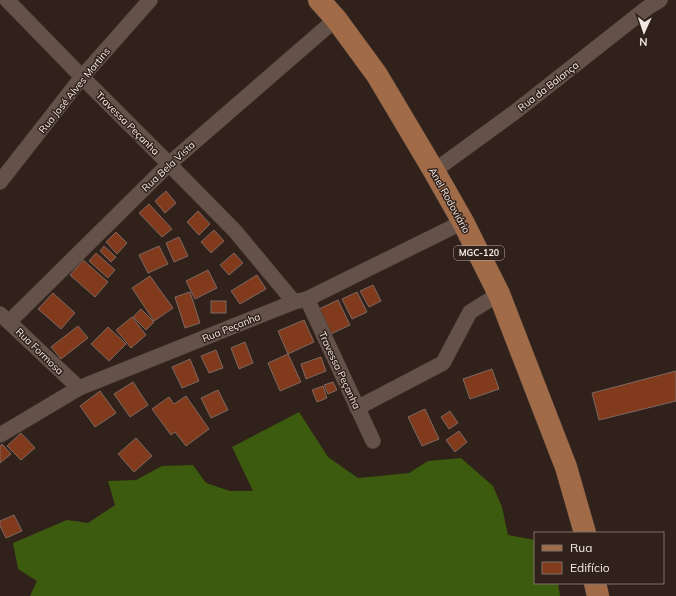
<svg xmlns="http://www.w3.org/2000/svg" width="676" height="596" font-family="Mulish,sans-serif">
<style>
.forest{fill:#3c5b0e}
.building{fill:#813a1c;stroke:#7c6962}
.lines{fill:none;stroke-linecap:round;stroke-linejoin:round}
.minor-casing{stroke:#483b36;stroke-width:16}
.primary-casing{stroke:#483b36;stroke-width:23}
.minor{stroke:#63514a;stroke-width:15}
.primary{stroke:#a16b47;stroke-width:22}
.labels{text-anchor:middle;stroke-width:3;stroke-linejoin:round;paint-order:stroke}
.shield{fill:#30211a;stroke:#b9ada7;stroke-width:1}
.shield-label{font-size:9px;font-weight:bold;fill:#f4e9e4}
.street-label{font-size:10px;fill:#f4e9e4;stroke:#30211a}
</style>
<rect width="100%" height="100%" fill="#30211a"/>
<polygon class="forest" points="299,412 328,457 358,478 409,473 428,461 461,458 493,486 502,507 508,535 535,540 535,583 558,583 560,596 30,596 37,581 18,569 13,543 67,520 88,523 115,505 108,481 136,480 162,466 193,465 206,483 230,491 253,491 232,447"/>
<g class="building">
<polygon points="166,191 176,203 165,213 155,201"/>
<polygon points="149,204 172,229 162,237 139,213"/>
<polygon points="198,211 210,224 199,235 187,222"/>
<polygon points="214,230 224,241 211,253 201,242"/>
<polygon points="116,232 127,243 117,254 106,242"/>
<polygon points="179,237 188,256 174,262 166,243"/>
<polygon points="104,246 116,257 111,262 100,251"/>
<polygon points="159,246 168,264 148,273 139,255"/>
<polygon points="96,253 115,270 108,278 89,261"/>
<polygon points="234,253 243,263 229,275 220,265"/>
<polygon points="83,260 108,282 95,297 70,275"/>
<polygon points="208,270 217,288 195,299 186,281"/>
<polygon points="257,275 266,289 240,304 231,291"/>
<polygon points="150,276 173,308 154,321 132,288"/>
<polygon points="373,285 381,301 369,307 360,291"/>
<polygon points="190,292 200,323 185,328 175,297"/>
<polygon points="357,292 367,312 352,319 342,299"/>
<polygon points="53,293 75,313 61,329 38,309"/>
<polygon points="338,300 350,325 331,334 319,309"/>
<rect x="211" y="301" width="15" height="12"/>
<polygon points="141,309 154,322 146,330 133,317"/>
<polygon points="132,317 146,335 131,348 116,330"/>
<polygon points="304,320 314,342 288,354 278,331"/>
<polygon points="78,326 88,338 61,359 51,347"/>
<polygon points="108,327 126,344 109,361 91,344"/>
<polygon points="245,342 253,363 239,369 231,348"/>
<polygon points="216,350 223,368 209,373 201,356"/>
<polygon points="288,354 301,382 280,391 268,363"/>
<polygon points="321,357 326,371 306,379 301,364"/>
<polygon points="190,359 199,381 182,388 172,367"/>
<polygon points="492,369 499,389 470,399 463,379"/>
<polygon points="676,371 676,401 599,420 592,393"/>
<polygon points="133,382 148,405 130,417 114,394"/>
<polygon points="333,382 337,390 328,394 324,385"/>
<polygon points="323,386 327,398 317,402 312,390"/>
<polygon points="218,390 228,410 211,418 201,398"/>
<polygon points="100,391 116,413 95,427 80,406"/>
<polygon points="186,396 209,429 186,446 175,432 171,435 152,409 169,397 174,404"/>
<polygon points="425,409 439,439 422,446 408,417"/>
<polygon points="450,411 458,423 449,429 441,417"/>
<polygon points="459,431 467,442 455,452 446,440"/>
<polygon points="21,433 35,448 21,460 7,446"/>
<polygon points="136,438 152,456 134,472 118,454"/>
<polygon points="2,444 11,454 0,463 0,446"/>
<polygon points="14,515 22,531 6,538 0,526 0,521"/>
</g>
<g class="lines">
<g class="minor-casing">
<g id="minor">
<polyline points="7,0 82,77 169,164 235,231 294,302"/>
<polyline points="434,171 515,112 647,8 660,0"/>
<polyline points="0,182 82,77 150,0"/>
<polyline points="307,299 373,441"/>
<polyline points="0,314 9,322 79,388"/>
<polyline points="9,322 169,164 336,19"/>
<polyline points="357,408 443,363 470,312 499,294"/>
<polyline points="0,435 79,388 294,302 307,299 463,222"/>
</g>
</g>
<g class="primary-casing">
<g id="primary">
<polyline points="319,0 336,19 377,75 434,171 463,222 499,294 516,338 566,467 585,533"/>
<polyline points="595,583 598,596"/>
</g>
</g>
<use href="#minor" class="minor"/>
<use href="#primary" class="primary"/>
</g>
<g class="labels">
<rect class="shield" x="454" y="246" width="50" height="14" rx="3"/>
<g class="shield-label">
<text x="479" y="256">MGC-120</text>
</g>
<g class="street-label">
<text transform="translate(548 86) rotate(-38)" y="4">Rua da Balança</text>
<text transform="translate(74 90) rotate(-51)" y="4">Rua José Alves Martins</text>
<text transform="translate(128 123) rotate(45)" y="4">Travessa Peçanha</text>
<text transform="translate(168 166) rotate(-43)" y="4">Rua Bela Vista</text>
<text transform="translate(450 200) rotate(61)" y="4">Anel Rodoviário</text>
<text transform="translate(231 327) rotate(-22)" y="4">Rua Peçanha</text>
<text transform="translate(40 351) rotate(44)" y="4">Rua Formosa</text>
<text transform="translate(340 370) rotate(65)" y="4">Travessa Peçanha</text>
</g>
</g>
<rect x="534" y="532" width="130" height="52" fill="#30211a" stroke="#7e716b"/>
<rect x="542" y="545" width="20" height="6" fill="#a16b47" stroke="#7e716b"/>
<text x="570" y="552" font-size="12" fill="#f4e9e4">Rua</text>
<rect x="542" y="562" width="20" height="12" fill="#813a1c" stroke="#7e716b"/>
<text x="570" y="572" font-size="12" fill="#f4e9e4">Edifício</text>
<g transform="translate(644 32) rotate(183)" stroke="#30211a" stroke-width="3" paint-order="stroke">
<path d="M0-3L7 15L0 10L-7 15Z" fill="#f4e9e4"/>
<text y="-6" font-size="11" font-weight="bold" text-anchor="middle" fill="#f4e9e4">N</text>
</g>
</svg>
